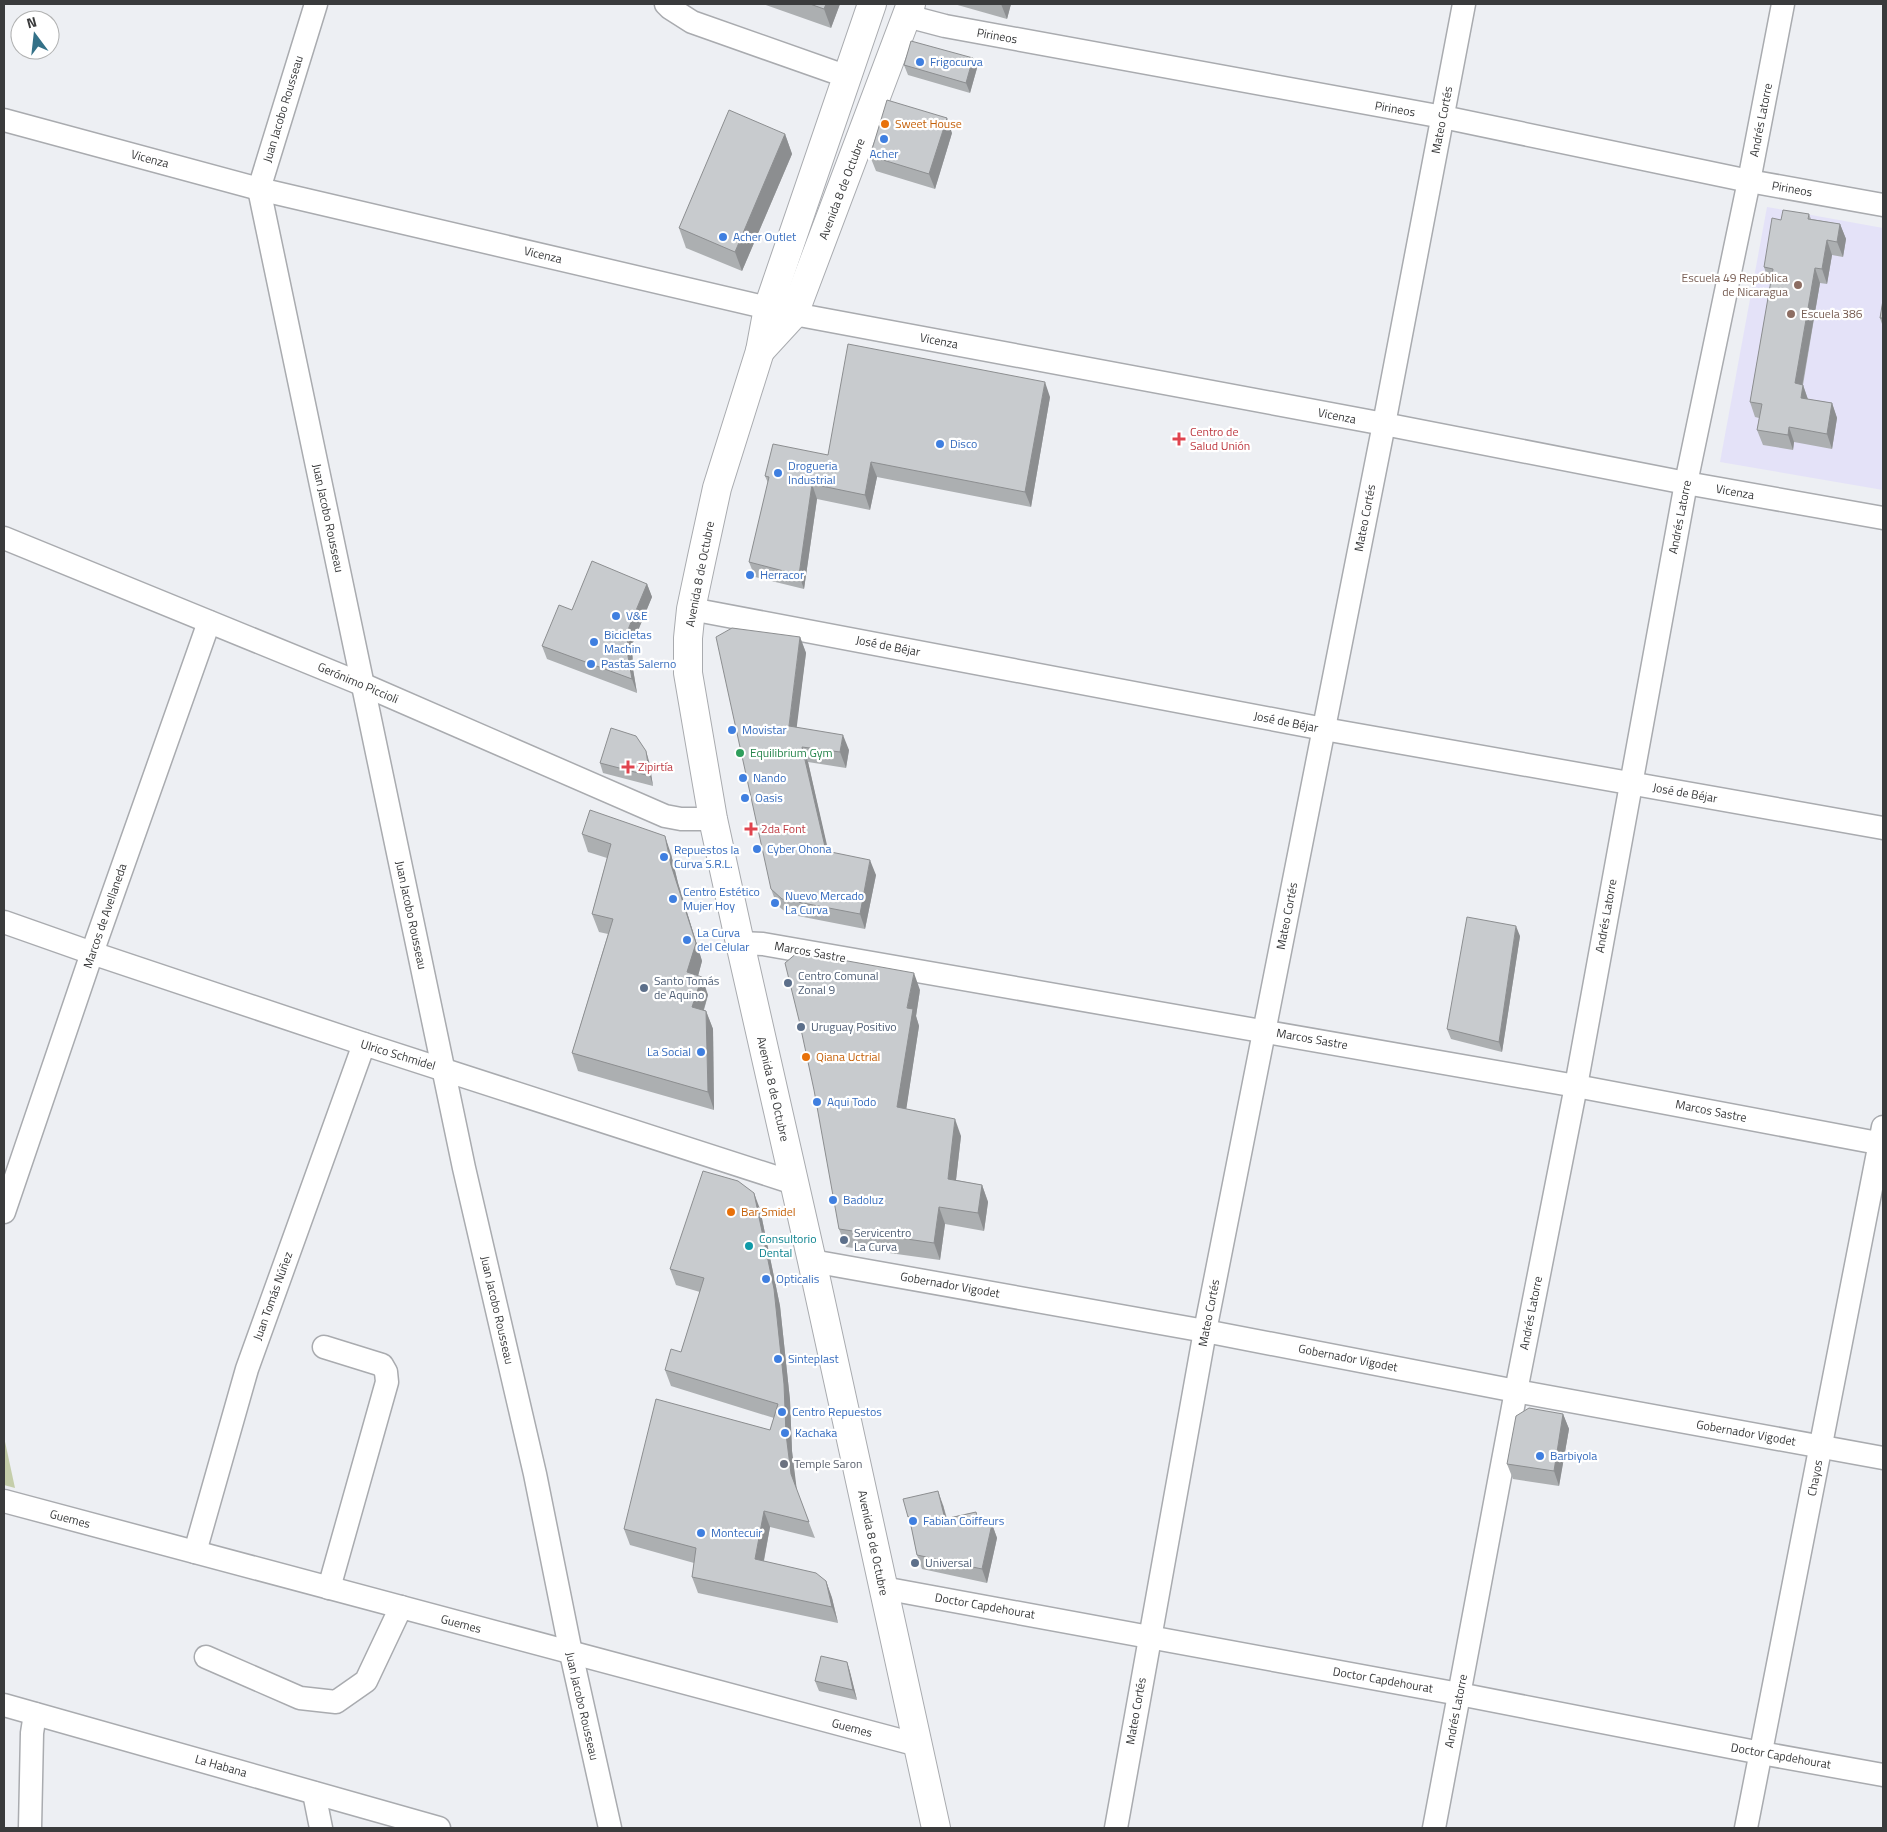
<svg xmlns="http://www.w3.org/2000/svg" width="1887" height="1832" font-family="'Titillium Web',sans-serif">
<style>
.education{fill:#e4e2f8}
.green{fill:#c5ceaa}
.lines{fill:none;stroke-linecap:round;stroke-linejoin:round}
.minor-casing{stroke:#a9abaf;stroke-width:25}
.major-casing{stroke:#a9abaf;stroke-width:30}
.minor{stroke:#fff;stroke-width:22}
.major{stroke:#fff;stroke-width:28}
.wall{fill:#acafb1}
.shaded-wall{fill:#8c8e90}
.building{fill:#c8cbce;stroke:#8c8e90}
.shop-dot{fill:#3f7fe0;stroke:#fff;stroke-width:2}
.food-dot{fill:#e8710a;stroke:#fff;stroke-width:2}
.education-dot{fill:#8d6e63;stroke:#fff;stroke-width:2}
.health-dot{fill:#e0444e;stroke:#fff;stroke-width:2}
.leisure-dot{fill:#2e9e5b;stroke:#fff;stroke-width:2}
.service-dot{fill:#5c6f8a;stroke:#fff;stroke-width:2}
.culture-dot{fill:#0f9aa8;stroke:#fff;stroke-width:2}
.worship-dot{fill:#6b7280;stroke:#fff;stroke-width:2}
.labels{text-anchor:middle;stroke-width:4.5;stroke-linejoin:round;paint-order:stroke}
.street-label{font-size:12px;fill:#3a3b3c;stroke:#fff}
.shop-label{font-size:12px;fill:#366cbe;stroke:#fff;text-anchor:start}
.food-label{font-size:12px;fill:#c56008;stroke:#fff;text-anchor:start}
.education-label{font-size:12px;fill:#785e54;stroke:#fff;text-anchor:end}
.health-label{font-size:12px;fill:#be3a42;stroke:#fff;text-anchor:start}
.leisure-label{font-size:12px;fill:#27864d;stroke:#fff;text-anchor:start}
.service-label{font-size:12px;fill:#4e5e75;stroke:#fff;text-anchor:start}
.culture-label{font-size:12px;fill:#0d838f;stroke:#fff;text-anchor:start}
.worship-label{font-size:12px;fill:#5b616d;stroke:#fff;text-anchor:start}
</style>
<rect width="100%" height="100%" fill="#edeff3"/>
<polygon class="education" points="1767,207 1883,228 1883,490 1720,462"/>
<polygon class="green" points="4,1437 15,1488 4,1485"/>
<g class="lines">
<g class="minor-casing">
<g id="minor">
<polyline points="316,4 259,189 464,1168 535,1474 571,1653 610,1828"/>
<polyline points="666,4 670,8 692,22 848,77"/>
<polyline points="907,16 945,26 1443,117 1749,181 1883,205"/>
<polyline points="4,120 259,189 794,314 1384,424 1686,483 1883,518"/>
<polyline points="4,538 364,685 665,816 681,819 713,819"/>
<polyline points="691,609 1324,729 1883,828"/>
<polyline points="4,922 92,953 364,1044 794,1183"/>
<polyline points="740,943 763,944 1576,1086 1883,1144"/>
<polyline points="4,1212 92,953 209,622"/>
<polyline points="812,1261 1205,1331 1516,1391 1883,1458"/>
<polyline points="324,1347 382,1365 386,1372 387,1382 329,1588"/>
<polyline points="4,1501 918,1745"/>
<polyline points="195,1552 247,1369 364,1044"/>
<polyline points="883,1588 1459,1694 1761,1753 1883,1775"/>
<polyline points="206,1657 300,1698 336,1702 366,1681 401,1607"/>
<polyline points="4,1705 439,1828"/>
<polyline points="314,1793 321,1828"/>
<polyline points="30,1828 32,1733 35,1714"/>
<polyline points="1116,1828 1205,1331 1384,424 1464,4"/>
<polyline points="1434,1828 1516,1391 1576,1086 1686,483 1749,181 1783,4"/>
<polyline points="1746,1828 1883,1127"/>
</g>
</g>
<g class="major-casing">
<g id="major">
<polyline points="872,4 768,308 760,351 717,488 702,557 691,609 688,638 688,673 713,819 740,943 812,1261 936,1828"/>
<polyline points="760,351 794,314 911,4"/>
</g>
</g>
<use href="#minor" class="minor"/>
<use href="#major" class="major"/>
</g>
<g class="wall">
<polygon points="763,4 840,4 831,28"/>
<polygon points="954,4 1011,4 1007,19"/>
<polygon points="973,58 977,68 970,93 908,75 904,65"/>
<polygon points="952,133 935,189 876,171 870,156"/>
<polygon points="785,134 792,154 742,271 686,248 679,228"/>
<polygon points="1809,214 1811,219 1840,224 1846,239 1843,257 1832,255 1827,284 1820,283 1803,385 1808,399 1832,403 1837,418 1832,449 1794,442 1793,450 1763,445 1757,430 1759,418 1755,417 1750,402 1771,282 1769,282 1764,267"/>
<polygon points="1883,300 1883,327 1880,318"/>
<polygon points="1050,397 1031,507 877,477 870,510 817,499 804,589 755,577 749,562 768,483 765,476 828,455"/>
<polygon points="647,584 652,597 632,645 633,669 637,693 547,659 542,646 572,610"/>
<polygon points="800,637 806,653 796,727 849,750 846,768 808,762 828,852 876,875 865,929 788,914 777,905 771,889"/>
<polygon points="649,761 653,786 603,773 600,763"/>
<polygon points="582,834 671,854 678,883 702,961 698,976 708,995 704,1010 706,1011 713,1029 714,1110 578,1071 572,1053 608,934 599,932 592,914 607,858 588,852"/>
<polygon points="1520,936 1502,1052 1451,1039 1447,1029"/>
<polygon points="920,990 916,1016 919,1026 906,1109 961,1136 956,1180 982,1185 988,1202 984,1231 945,1224 940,1260 846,1247 839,1229"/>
<polygon points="760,1209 780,1306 790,1400 792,1451 796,1489 815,1538 770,1527 764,1561 826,1581 832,1598 838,1623 698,1593 692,1577 694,1563 630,1545 624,1529 770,1430 774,1418 671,1386 665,1370 681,1352 700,1292 676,1285 670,1269"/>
<polygon points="1563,1414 1569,1429 1559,1486 1513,1479 1507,1464"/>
<polygon points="943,1505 947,1518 976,1512 979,1521 992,1524 997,1538 987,1583 922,1569 917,1555 911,1525 908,1517"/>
<polygon points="847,1662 850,1672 857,1700 819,1691 815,1681"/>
</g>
<g class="shaded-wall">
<polygon points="826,4 840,4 831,28 824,9"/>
<polygon points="1001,4 1011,4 1007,19"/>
<polygon points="973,58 977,68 970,93 966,83"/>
<polygon points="947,118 952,133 935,189 929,174"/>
<polygon points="785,134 792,154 742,271 735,252"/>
<polygon points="1840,224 1846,239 1843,257 1837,242"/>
<polygon points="1827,240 1832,255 1827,284 1822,269"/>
<polygon points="1815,268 1820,283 1800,398 1795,383"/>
<polygon points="1045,382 1050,397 1031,507 1025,492"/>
<polygon points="1803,385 1808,400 1801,398"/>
<polygon points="1832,403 1837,418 1832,449 1827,434"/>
<polygon points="1789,427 1794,442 1793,450 1788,435"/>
<polygon points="871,462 877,477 870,510 865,495"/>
<polygon points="812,484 817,499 804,589 799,575"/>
<polygon points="647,584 652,597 632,645 633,669 637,693 632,679 628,656 627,632"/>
<polygon points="800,637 806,653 795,741 789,726"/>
<polygon points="843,735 849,750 846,768 840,752"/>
<polygon points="802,747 808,762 832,867 826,851"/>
<polygon points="646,751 649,761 653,786 650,776"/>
<polygon points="665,836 671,854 678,883 702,961 694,991 687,972 671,865"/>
<polygon points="870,860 876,875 865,929 860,914"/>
<polygon points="1516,926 1520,936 1502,1052 1499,1042"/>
<polygon points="914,973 920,990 916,1016 919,1026 904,1124 897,1107 907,1008"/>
<polygon points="702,977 708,995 699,1025 692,1007"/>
<polygon points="706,1011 713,1029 714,1110 708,1092"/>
<polygon points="955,1119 961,1136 954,1197 948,1179"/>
<polygon points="982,1185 988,1202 984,1231 978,1213"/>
<polygon points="754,1193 760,1209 780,1306 790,1400 792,1451 797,1491 791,1474"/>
<polygon points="939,1207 945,1224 940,1260 934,1243"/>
<polygon points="1563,1414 1569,1429 1559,1486 1554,1471"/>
<polygon points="938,1491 943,1505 950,1533 945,1519"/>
<polygon points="764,1511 770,1527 761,1575 755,1559"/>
<polygon points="992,1524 997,1538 987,1583 982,1569"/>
<polygon points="826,1581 832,1598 838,1623 832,1607"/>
<polygon points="847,1662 850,1672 857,1700 853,1690"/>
</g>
<g class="building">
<polygon points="810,4 826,4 824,9"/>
<polygon points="911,41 973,58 966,83 904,65"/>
<polygon points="887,100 947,118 929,174 870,156"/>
<polygon points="729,110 785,134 735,252 679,228"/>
<polygon points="1783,210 1809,214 1808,219 1840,224 1837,242 1827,240 1822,269 1815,268 1795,383 1803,385 1801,398 1832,403 1827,434 1789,427 1788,435 1757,430 1762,404 1750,402 1773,269 1764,267 1772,218 1781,220"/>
<polygon points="1883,300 1883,318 1880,318"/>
<polygon points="848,344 1045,382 1025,492 871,462 865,495 812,484 799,575 749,562 769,477 765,476 773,444 828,455"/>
<polygon points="592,561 647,584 627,632 628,656 632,679 542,646 559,605 572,610"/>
<polygon points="732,628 800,637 789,726 843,735 840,752 802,747 826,851 870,860 860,914 782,899 771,889 716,637"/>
<polygon points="611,728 636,736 646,751 650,776 600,763"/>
<polygon points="590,810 665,836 671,865 696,943 687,972 702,977 692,1007 706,1011 708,1092 572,1053 613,919 592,914 611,844 582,834"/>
<polygon points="1467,917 1516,926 1499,1042 1447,1029"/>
<polygon points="798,952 914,973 907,1008 913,1009 897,1107 955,1119 948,1179 982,1185 978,1213 939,1207 934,1243 839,1229 814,1090 799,1020 785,963"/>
<polygon points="703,1171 738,1181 754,1193 774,1289 784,1384 786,1434 791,1474 809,1522 764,1511 755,1559 816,1573 826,1581 832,1607 692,1577 696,1548 624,1529 656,1399 770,1430 778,1404 665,1370 671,1349 681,1352 704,1278 670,1269"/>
<polygon points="1529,1408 1563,1414 1554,1471 1507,1464 1516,1416"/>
<polygon points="938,1491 945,1519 976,1512 978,1521 992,1524 982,1569 917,1555 909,1516 908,1517 903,1499"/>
<polygon points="821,1656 847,1662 853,1690 815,1681"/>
</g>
<g class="shop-dot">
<circle cx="920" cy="62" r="5"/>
<circle cx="884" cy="139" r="5"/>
<circle cx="723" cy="237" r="5"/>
<circle cx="940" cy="444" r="5"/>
<circle cx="778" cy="473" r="5"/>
<circle cx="750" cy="575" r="5"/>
<circle cx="616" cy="616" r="5"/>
<circle cx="594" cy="642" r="5"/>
<circle cx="591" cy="664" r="5"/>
<circle cx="732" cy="730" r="5"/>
<circle cx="743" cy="778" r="5"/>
<circle cx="745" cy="798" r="5"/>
<circle cx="757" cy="849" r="5"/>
<circle cx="664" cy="857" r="5"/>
<circle cx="673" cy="899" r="5"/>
<circle cx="775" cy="903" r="5"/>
<circle cx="687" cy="940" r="5"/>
<circle cx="701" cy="1052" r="5"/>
<circle cx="817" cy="1102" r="5"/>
<circle cx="833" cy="1200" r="5"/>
<circle cx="766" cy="1279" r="5"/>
<circle cx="778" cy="1359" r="5"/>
<circle cx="782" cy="1412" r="5"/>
<circle cx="785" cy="1433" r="5"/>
<circle cx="1540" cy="1456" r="5"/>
<circle cx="913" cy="1521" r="5"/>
<circle cx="701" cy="1533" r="5"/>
</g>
<g class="food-dot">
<circle cx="885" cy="124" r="5"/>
<circle cx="806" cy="1057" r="5"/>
<circle cx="731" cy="1212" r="5"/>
</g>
<g class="education-dot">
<circle cx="1798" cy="285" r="5"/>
<circle cx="1791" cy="314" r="5"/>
</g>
<g class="health-dot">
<path d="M1176.5 431.5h5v5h5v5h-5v5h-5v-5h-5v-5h5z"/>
<path d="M625.5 759.5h5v5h5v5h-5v5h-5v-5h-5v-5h5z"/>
<path d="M748.5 821.5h5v5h5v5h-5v5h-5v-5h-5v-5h5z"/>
</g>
<circle class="leisure-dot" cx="740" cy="753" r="5"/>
<g class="service-dot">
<circle cx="788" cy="983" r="5"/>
<circle cx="644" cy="988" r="5"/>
<circle cx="801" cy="1027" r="5"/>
<circle cx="844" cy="1240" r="5"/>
<circle cx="915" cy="1563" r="5"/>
</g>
<circle class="culture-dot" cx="749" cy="1246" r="5"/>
<circle class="worship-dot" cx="784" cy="1464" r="5"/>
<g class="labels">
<g class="street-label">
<text transform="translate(997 36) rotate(10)" y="4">Pirineos</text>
<text transform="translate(283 109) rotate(-73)" y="4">Juan Jacobo Rousseau</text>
<text transform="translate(1395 109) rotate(10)" y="4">Pirineos</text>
<text transform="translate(1442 120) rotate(-79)" y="4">Mateo Cortés</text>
<text transform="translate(1761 120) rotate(-79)" y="4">Andrés Latorre</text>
<text transform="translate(150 159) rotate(15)" y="4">Vicenza</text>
<text transform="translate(842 189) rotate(-69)" y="4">Avenida 8 de Octubre</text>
<text transform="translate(1792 189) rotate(10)" y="4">Pirineos</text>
<text transform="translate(543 255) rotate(13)" y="4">Vicenza</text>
<text transform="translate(939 341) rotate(11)" y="4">Vicenza</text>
<text transform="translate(1337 416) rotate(11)" y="4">Vicenza</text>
<text transform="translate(1735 492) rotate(10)" y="4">Vicenza</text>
<text transform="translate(1680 517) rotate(-79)" y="4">Andrés Latorre</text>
<text transform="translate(328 518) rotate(78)" y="4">Juan Jacobo Rousseau</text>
<text transform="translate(1365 518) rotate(-79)" y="4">Mateo Cortés</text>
<text transform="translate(700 574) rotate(-79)" y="4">Avenida 8 de Octubre</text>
<text transform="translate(888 646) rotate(11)" y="4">José de Béjar</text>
<text transform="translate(358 683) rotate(23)" y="4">Gerónimo Piccioli</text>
<text transform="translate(1286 722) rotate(11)" y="4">José de Béjar</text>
<text transform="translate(1685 793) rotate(10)" y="4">José de Béjar</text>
<text transform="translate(411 915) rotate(78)" y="4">Juan Jacobo Rousseau</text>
<text transform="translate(105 916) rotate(-71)" y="4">Marcos de Avellaneda</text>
<text transform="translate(1287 916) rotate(-79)" y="4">Mateo Cortés</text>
<text transform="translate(1606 916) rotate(-80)" y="4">Andrés Latorre</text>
<text transform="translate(810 952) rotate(10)" y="4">Marcos Sastre</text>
<text transform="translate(1312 1039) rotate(10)" y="4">Marcos Sastre</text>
<text transform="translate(398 1055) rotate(17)" y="4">Ulrico Schmidel</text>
<text transform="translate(773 1089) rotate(77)" y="4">Avenida 8 de Octubre</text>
<text transform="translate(1711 1111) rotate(11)" y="4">Marcos Sastre</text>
<text transform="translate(950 1285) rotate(10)" y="4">Gobernador Vigodet</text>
<text transform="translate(273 1296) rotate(-70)" y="4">Juan Tomás Núñez</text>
<text transform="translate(497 1310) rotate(77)" y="4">Juan Jacobo Rousseau</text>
<text transform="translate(1209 1313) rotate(-79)" y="4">Mateo Cortés</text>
<text transform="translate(1531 1313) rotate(-79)" y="4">Andrés Latorre</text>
<text transform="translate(1348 1358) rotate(11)" y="4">Gobernador Vigodet</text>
<text transform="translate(1746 1433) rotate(10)" y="4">Gobernador Vigodet</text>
<text transform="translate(1815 1478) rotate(-79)" y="4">Chayos</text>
<text transform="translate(70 1519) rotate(15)" y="4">Guemes</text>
<text transform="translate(873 1543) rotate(78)" y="4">Avenida 8 de Octubre</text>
<text transform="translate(985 1606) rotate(10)" y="4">Doctor Capdehourat</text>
<text transform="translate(461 1624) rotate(15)" y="4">Guemes</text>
<text transform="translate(1383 1680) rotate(10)" y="4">Doctor Capdehourat</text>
<text transform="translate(582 1706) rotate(77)" y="4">Juan Jacobo Rousseau</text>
<text transform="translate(1136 1711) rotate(-80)" y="4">Mateo Cortés</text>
<text transform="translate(1456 1711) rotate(-79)" y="4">Andrés Latorre</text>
<text transform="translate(852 1728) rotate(15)" y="4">Guemes</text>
<text transform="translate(1781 1756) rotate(10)" y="4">Doctor Capdehourat</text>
<text transform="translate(221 1766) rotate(16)" y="4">La Habana</text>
</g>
<g class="shop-label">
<text x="930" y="66">Frigocurva</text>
<text x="884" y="158" text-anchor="middle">Acher</text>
<text x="733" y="241">Acher Outlet</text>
<text x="950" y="448">Disco</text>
<text x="788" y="470">Drogueria<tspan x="788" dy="14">Industrial</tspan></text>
<text x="760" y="579">Herracor</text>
<text x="626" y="620">V&amp;E</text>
<text x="604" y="639">Bicicletas<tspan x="604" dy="14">Machin</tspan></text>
<text x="601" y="668">Pastas Salerno</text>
<text x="742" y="734">Movistar</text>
<text x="753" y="782">Nando</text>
<text x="755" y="802">Oasis</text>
<text x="767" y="853">Cyber Ohona</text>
<text x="674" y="854">Repuestos la<tspan x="674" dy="14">Curva S.R.L.</tspan></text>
<text x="683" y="896">Centro Estético<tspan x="683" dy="14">Mujer Hoy</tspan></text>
<text x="785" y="900">Nuevo Mercado<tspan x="785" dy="14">La Curva</tspan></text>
<text x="697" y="937">La Curva<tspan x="697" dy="14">del Celular</tspan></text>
<text x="691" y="1056" text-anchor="end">La Social</text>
<text x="827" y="1106">Aqui Todo</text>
<text x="843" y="1204">Badoluz</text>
<text x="776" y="1283">Opticalis</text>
<text x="788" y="1363">Sinteplast</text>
<text x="792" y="1416">Centro Repuestos</text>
<text x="795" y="1437">Kachaka</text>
<text x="1550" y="1460">Barbiyola</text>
<text x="923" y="1525">Fabian Coiffeurs</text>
<text x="711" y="1537">Montecuir</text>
</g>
<g class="food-label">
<text x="895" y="128">Sweet House</text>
<text x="816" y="1061">Qiana Uctrial</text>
<text x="741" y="1216">Bar Smidel</text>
</g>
<g class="education-label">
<text x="1788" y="282">Escuela 49 República<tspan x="1788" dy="14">de Nicaragua</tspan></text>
<text x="1801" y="318" text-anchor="start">Escuela 386</text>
</g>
<g class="health-label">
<text x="1190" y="436">Centro de<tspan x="1190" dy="14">Salud Unión</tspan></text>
<text x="638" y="771">Zipirtía</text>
<text x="761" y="833">2da Font</text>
</g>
<g class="leisure-label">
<text x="750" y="757">Equilibrium Gym</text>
</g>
<g class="service-label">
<text x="798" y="980">Centro Comunal<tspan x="798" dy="14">Zonal 9</tspan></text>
<text x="654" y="985">Santo Tomás<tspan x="654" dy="14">de Aquino</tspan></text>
<text x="811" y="1031">Uruguay Positivo</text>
<text x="854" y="1237">Servicentro<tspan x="854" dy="14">La Curva</tspan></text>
<text x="925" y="1567">Universal</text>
</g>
<g class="culture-label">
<text x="759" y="1243">Consultorio<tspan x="759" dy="14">Dental</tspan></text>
</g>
<g class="worship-label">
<text x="794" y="1468">Temple Saron</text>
</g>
</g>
<rect width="1887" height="1832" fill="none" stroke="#3a3b3c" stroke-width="10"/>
<g transform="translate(35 35) rotate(345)"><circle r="24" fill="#ffffff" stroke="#b0b1b1"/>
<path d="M0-4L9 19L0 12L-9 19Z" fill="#347188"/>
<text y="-8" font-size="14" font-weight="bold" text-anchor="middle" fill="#3a3b3c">N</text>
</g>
</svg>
